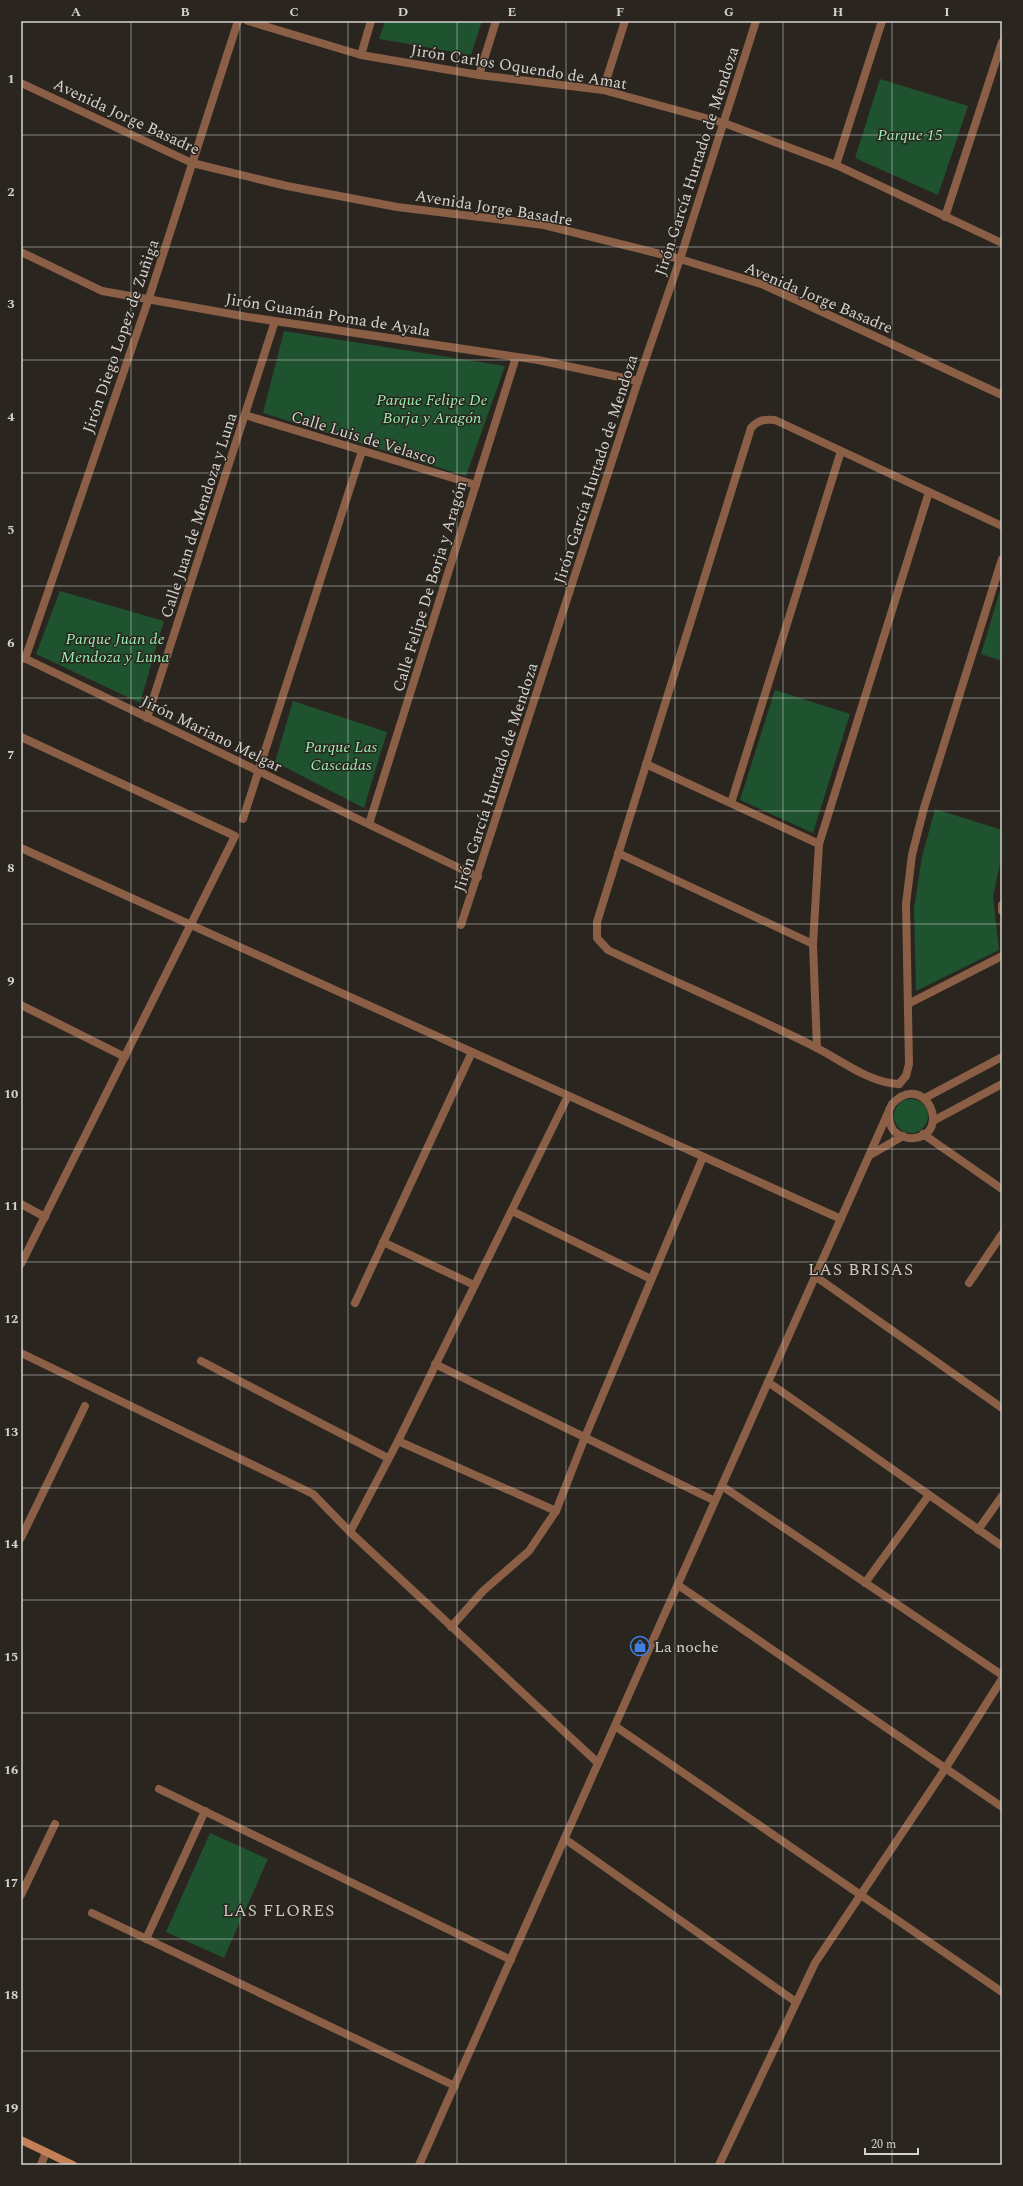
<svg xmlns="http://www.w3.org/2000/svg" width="1023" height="2186" font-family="Spectral,serif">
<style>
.green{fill:#1f522f}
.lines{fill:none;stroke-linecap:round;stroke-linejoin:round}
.service{stroke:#8a5f46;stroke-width:8}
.minor{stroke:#8a5f46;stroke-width:8}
.tertiary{stroke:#8a5f46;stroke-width:8}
.secondary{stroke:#c37f56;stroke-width:8}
.grid{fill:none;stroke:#d6d3cf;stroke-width:1;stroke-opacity:0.55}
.labels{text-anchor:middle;stroke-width:3;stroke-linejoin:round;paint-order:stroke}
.street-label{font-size:16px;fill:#d6d3cf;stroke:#2a251f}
.park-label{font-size:16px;font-style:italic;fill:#99edaf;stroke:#2a251f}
.poi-label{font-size:16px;fill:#d6d3cf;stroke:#2a251f;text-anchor:start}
.neighbourhood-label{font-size:17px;letter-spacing:1px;fill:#cdc8bf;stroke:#2a251f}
.neatline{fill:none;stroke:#d6d3cf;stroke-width:1.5}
.grid-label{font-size:13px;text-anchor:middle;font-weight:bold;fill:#d6d3cf}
</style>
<rect width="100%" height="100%" fill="#2a251f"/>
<g class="green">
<polygon points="385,21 482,21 471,55 379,39"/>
<polygon points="880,79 968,106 938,195 855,158"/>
<polygon points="284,331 505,366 466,476 263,413"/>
<polygon points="1002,584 1002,661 981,654"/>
<polygon points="60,591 164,621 140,703 36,654"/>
<polygon points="775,690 850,714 813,833 740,800"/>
<polygon points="293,701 387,732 364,808 275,762"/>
<polygon points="935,809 1002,830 1002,855 993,896 999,950 916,991 914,908 922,857"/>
<circle cx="911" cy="1116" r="17"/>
<polygon points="210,1833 268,1859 224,1958 166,1932"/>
</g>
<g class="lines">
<polyline class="service" points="21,1895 55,1824"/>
<g class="minor">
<polyline points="248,21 361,55 479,75 603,90 724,123 836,165 1002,243"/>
<polyline points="361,55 371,21"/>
<polyline points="479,75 496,21"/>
<polyline points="603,90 625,21"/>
<polyline points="836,165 882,21"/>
<polyline points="945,217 1002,42"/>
<polyline points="21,252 102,291 248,317 538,360 638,381"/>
<polyline points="245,415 476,485"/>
<polyline points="22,657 478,877"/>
<polyline points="25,659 149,298 238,21"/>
<polyline points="147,718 275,321"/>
<polyline points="21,737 235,836 21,1264"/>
<polyline points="646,764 819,844"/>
<polyline points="731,803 841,451"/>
<polyline points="243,819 362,451"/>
<polyline points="369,824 516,357"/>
<polyline points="21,848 841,1219"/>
<polyline points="618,853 813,944"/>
<polyline points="1002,905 1002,911"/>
<polyline points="908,1004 1002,956"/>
<polyline points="21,1005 125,1057"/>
<polyline points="817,1048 813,944 819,844 929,492"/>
<path d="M899,1084C870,1083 842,1061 817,1048C748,1013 677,983 608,950L597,938V922L751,428C758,420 764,419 775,420L1002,526"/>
<polyline points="899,1084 906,1076 909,1064 906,904 912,855 924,808 1002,559"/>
<polyline points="933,1121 1002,1084"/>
<polyline points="923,1134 1002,1189"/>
<polyline points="21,1204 45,1217"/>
<polyline points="512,1211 651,1279"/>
<polyline points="383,1242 474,1285"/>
<polyline points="815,1276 1002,1408"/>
<polyline points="969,1283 1002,1234"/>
<polyline points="355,1303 472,1052"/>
<polyline points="21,1353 313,1494 350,1532 598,1763"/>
<polyline points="201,1361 388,1458"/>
<polyline points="435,1364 715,1501"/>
<polyline points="768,1382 1002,1546"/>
<polyline points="398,1441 556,1511"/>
<polyline points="722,1486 1002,1675"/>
<polyline points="978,1530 1002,1496"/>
<polyline points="350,1532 398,1441 568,1096"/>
<polyline points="21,1538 85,1406"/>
<polyline points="865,1583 929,1495"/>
<polyline points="678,1585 1002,1807"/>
<polyline points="451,1627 483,1591 529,1551 556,1511 585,1437 703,1157"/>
<polyline points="615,1726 1002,1992"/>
<polyline points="159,1789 511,1960"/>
<polyline points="565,1839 796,2002"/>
<polyline points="92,1913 455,2086"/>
<polyline points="146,1939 205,1811"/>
<polyline points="41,2165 46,2152"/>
<polyline points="719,2165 815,1963 945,1769 1002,1679"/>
</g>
<g class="tertiary">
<polyline points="21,83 192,163 287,186 397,207 544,225 680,259 764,285 1002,395"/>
<polyline points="461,925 638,381 680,259 756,21"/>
<polyline points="925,1098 1002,1057"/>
<polyline points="870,1155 903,1136"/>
<path d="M419,2165L892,1104C925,1069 953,1134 914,1138C907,1139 899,1136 894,1131C889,1125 889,1118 889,1110"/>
</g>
<polyline class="secondary" points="21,2140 73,2165"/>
</g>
<path class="grid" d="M131,21V2165M240,21V2165M348,21V2165M457,21V2165M566,21V2165M675,21V2165M783,21V2165M892,21V2165M21,135H1002M21,247H1002M21,360H1002M21,473H1002M21,586H1002M21,698H1002M21,811H1002M21,924H1002M21,1037H1002M21,1149H1002M21,1262H1002M21,1375H1002M21,1488H1002M21,1600H1002M21,1713H1002M21,1826H1002M21,1939H1002M21,2051H1002"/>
<defs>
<g id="shop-ring" transform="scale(1)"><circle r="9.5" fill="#2a251f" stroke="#3f7fe0" stroke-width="1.5"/><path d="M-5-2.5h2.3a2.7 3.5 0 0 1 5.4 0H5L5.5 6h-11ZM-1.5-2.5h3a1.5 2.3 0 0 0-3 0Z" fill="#3f7fe0"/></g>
</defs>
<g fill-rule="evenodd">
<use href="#shop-ring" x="640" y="1646"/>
</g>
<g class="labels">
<g class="street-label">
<text transform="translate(519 66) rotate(9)" y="6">Jirón Carlos Oquendo de Amat</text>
<text transform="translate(127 116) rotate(25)" y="6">Avenida Jorge Basadre</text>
<text transform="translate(696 161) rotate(-72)" y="6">Jirón García Hurtado de Mendoza</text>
<text transform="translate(494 207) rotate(9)" y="6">Avenida Jorge Basadre</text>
<text transform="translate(819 297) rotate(23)" y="6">Avenida Jorge Basadre</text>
<text transform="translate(328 314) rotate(9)" y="6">Jirón Guamán Poma de Ayala</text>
<text transform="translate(120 336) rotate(-71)" y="6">Jirón Diego Lopez de Zuñiga</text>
<text transform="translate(364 437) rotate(17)" y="6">Calle Luis de Velasco</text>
<text transform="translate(595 469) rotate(-72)" y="6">Jirón García Hurtado de Mendoza</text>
<text transform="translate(198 515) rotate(-72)" y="6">Calle Juan de Mendoza y Luna</text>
<text transform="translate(429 586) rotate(-73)" y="6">Calle Felipe De Borja y Aragón</text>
<text transform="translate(212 733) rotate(26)" y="6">Jirón Mariano Melgar</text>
<text transform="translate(495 777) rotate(-72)" y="6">Jirón García Hurtado de Mendoza</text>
</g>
<g class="park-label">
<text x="910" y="140">Parque 15</text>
<text x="432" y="405">Parque Felipe De<tspan x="432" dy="18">Borja y Aragón</tspan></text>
<text x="115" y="644">Parque Juan de<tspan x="115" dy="18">Mendoza y Luna</tspan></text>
<text x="341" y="752">Parque Las<tspan x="341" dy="18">Cascadas</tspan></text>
</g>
<g class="poi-label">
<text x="654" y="1652">La noche</text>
</g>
<g class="neighbourhood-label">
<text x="861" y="1275">LAS BRISAS</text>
<text x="279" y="1916">LAS FLORES</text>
</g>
</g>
<rect width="1023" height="2186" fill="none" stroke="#2a251f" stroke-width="44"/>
<path d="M865 2148v6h53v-6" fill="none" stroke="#d6d3cf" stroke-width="2"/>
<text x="871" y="2148" font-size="12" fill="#d6d3cf" stroke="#2a251f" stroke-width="3" paint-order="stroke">20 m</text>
<rect x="22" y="22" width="979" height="2142" class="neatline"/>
<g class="grid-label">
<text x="76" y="16">A</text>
<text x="185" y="16">B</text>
<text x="294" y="16">C</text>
<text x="403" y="16">D</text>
<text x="512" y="16">E</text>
<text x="620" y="16">F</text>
<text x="729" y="16">G</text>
<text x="838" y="16">H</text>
<text x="947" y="16">I</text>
<text x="11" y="83">1</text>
<text x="11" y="196">2</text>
<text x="11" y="308">3</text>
<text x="11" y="421">4</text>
<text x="11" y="534">5</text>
<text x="11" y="647">6</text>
<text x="11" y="759">7</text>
<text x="11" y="872">8</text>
<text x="11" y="985">9</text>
<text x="11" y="1098">10</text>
<text x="11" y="1210">11</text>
<text x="11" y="1323">12</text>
<text x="11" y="1436">13</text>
<text x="11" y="1548">14</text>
<text x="11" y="1661">15</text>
<text x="11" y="1774">16</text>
<text x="11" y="1887">17</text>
<text x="11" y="1999">18</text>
<text x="11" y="2112">19</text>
</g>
</svg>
